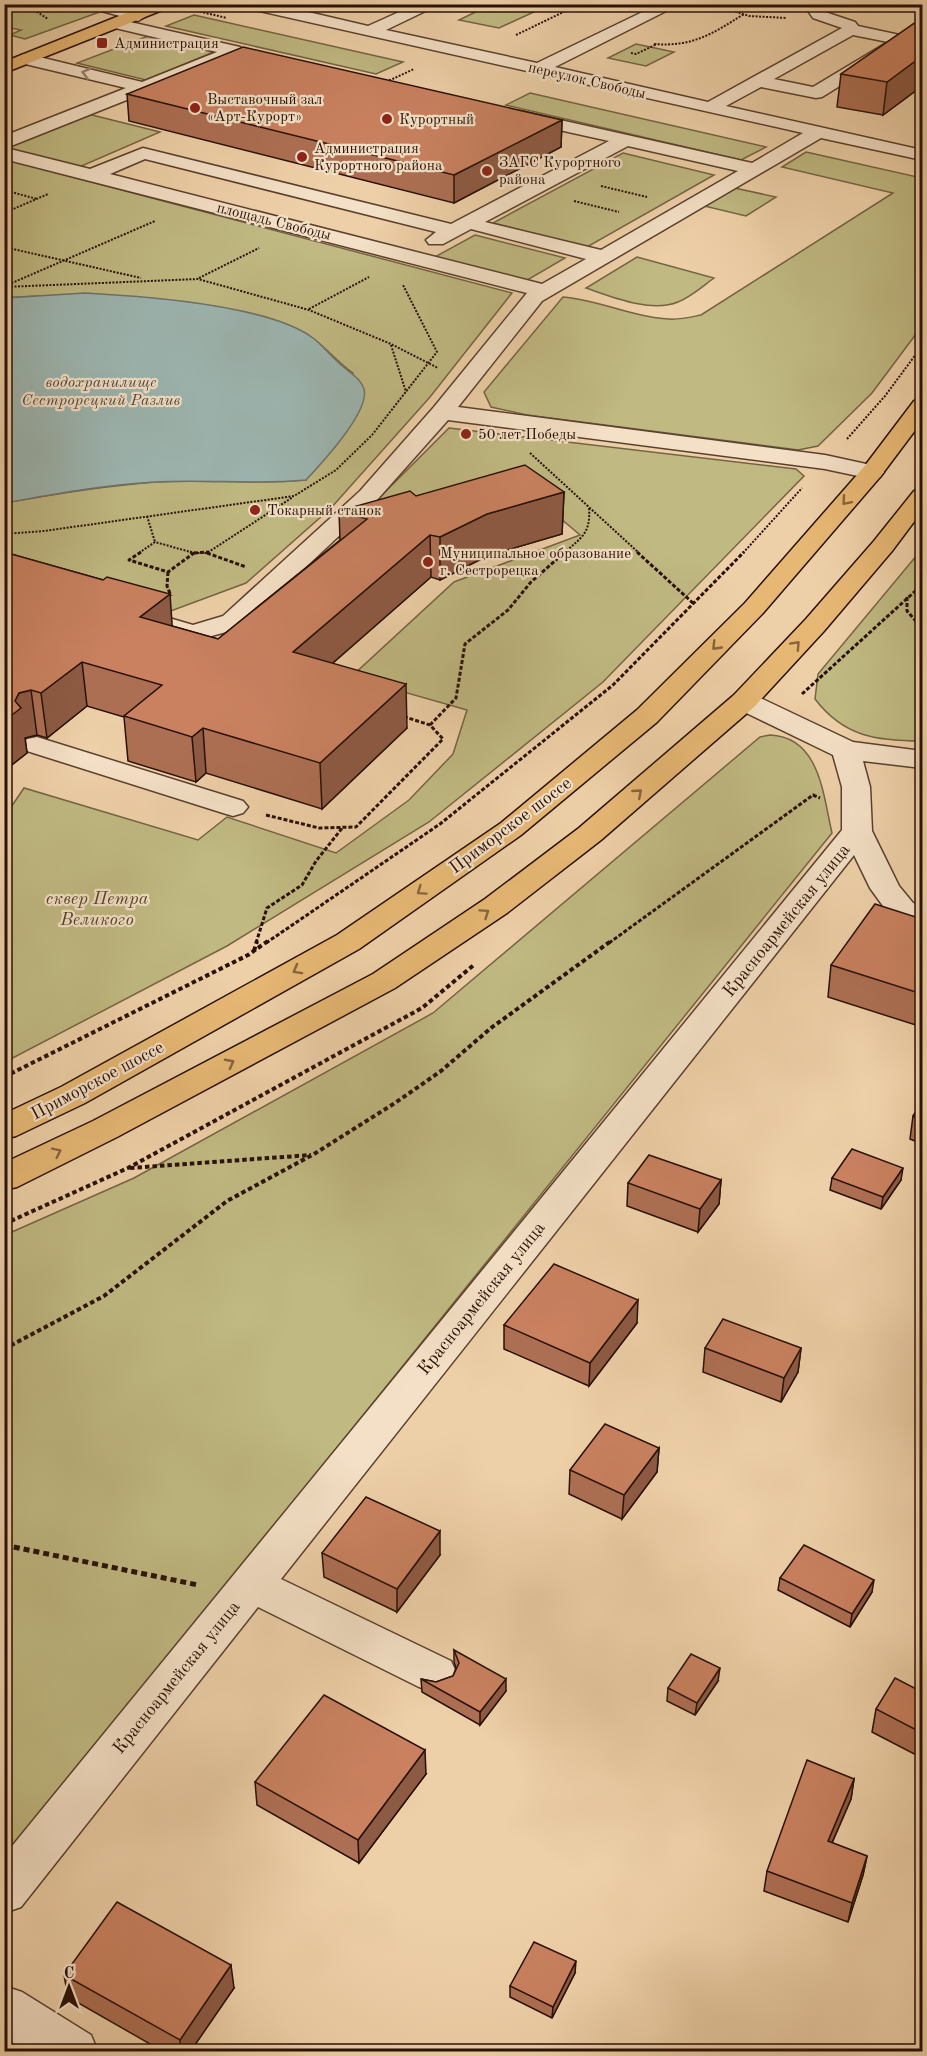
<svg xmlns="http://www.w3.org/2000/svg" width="927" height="2056" font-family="'Old Standard TT',serif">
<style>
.green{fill:#c0b982;stroke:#746444;stroke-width:1.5}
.water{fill:#9cb5b0;stroke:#6e736c;stroke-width:1.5}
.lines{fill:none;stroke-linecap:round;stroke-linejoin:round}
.minor-casing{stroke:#5a402e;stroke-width:3}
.major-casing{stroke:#281006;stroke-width:3}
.highway-casing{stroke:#281006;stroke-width:3}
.path-far3{stroke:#281006;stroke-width:2;stroke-dasharray:2 1.5;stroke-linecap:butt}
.path-far2{stroke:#281006;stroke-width:3;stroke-dasharray:4 2;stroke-linecap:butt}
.path-far1{stroke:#281006;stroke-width:4;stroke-dasharray:4.5 3;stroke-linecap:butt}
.path{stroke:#281006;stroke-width:5;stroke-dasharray:6 4;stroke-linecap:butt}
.minor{fill:#f4e0c6;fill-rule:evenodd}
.major{fill:#e7b874;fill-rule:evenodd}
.highway{fill:#e7b874;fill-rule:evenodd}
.wall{fill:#ad6f53;stroke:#281006;stroke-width:1.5}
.shaded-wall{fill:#8d5a43;stroke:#281006;stroke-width:1.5}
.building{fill:#c98160;stroke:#281006;stroke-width:1.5}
.oneway{stroke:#988270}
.oneway2{stroke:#88643d}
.poi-dot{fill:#8f2418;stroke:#f4e0c6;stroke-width:2}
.labels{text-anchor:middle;stroke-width:4.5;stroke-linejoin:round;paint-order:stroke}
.far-poi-label{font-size:15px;fill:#281006;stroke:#f4e0c6;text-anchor:start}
.far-street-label{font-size:15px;fill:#281006;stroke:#f4e0c6}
.far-water-label{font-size:16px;font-style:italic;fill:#514a42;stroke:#f4e0c6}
.street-label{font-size:18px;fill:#281006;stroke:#f4e0c6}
.park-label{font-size:18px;font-style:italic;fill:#56432b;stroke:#f4e0c6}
</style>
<rect width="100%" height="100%" fill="#eed0a8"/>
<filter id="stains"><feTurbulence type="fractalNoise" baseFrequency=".00333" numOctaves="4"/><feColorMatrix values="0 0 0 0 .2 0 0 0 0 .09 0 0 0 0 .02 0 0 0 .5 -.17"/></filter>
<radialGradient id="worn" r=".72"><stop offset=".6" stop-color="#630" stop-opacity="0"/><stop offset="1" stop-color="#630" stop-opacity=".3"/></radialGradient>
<g class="green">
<polygon points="492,4 549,4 549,5 499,28 459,20"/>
<polygon points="5,5 119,5 25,39 10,35 21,30 5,27"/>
<polygon points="194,15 403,62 376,74 166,26"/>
<polygon points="148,36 214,52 146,80 77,63"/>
<polygon points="636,44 674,52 646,66 608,58"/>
<polygon points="530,93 766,147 741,160 506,105"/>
<polygon points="84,113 160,132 77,168 5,149 4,147"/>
<path d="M806,152L922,178V326L872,393L818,446L798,450L527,415L491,407L484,392L563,297C600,300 632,317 669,319C679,320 691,317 701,315L893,193L782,167Z"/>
<polygon points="623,153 714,175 587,247 493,223"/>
<path d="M4,159L512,293L430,397L331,508L246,583L160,615L5,571V503C54,494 104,486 155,482C205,479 256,485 306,480L353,373C338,363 326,347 311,337C249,296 78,292 5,298Z"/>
<polygon points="730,187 776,197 746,216 700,205"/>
<polygon points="475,235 565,258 524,282 433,258"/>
<path d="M637,257L714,278C703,286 691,297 678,302C651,313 612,297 586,288Z"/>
<polygon points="449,428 796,469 804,476 603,682 429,822 227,946 5,1062 5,816 24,788 198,840 227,817 336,853 409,800 453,754 467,710 351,677 454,582 580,535 534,496 360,542 339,538"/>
<path d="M922,549V741C877,741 844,737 815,699L818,674Z"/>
<path d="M770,735C820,737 823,795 832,833L5,1860V1235L134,1178L433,1013L760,737Z"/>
</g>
<path class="water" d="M85,293C141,296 269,305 313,338C322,345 330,355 339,363C347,371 361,378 364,389C370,412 321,464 306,480C256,485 205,479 155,482C104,485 54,494 5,503V298Z"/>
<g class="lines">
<g class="minor-casing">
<g id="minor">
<polygon points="85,4 113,4 144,13 146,16 138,21 87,7"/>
<path d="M243,4H274L368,26L417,4H440L386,30L537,63L659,4H680L555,67L708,102L842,28L813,18L806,8L809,4H828L823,9L825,12L855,22L858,26L909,37L911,40L909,43L822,97L816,98L761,87L726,106L922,150V160L821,138L542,301L458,407L825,455L880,467L884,472L880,477L872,479L825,469L448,420L376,501L241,628L193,641L143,627L139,621L143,615L152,613L193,625L223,616L360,491L434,407L527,293L4,159V136L126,88L21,63L19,59L21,55L27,54L142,82L217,52L111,27L109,24L111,21L117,19L240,47L242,51L240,55H228L227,60L6,148L90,169L143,148L451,224L609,141L514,120L511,116L514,112L520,111L752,163L803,133L251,9ZM853,35L888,42L813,87L774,79ZM628,146L738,171L601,250L485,222ZM145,159L436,232L426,240L429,244H443L471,229L586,259L542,284L110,174Z"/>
<polygon points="744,693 754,695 853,742 922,751 922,768 863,761 870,787 872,831 899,886 913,903 922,906 922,925 891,917 870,888 854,855 281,1579 451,1661 457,1674 451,1687 435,1692 419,1687 258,1607 21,1907 4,1913 4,1856 842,830 842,787 833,755 734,707 730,701 734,695"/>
<polygon points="37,737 243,801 248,807 243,813 233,816 223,813 27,751 23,745 27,739"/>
<polygon points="4,1986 22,1992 91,2035 98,2052 27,2052 4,2037"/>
</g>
</g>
<g class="major-casing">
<polygon id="major" points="149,4 172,4 170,7 4,73 4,62"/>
</g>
<g class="highway-casing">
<g id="highway">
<polygon points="922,399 922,421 880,477 763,613 657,722 521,835 359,949 85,1103 16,1136 4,1139 4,1114 61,1087 337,935 501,823 637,710 745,603 864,467 914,401"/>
<polygon points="922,489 922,511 892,551 824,631 754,707 601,840 507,913 395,988 117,1137 17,1187 4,1190 4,1163 93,1121 373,974 485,899 579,828 734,695 806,619 874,541 914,491"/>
</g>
</g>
<g class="path-far3">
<polyline points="25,4 48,19"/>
<polyline points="712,4 749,16 787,18"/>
<polyline points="921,4 922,7"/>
<polyline points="193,10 227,18"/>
<polyline points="4,12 66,5"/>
<polyline points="516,35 580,4"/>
<path d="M654,44C693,47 712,34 744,14"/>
<polyline points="631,53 636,54 657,44"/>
<polyline points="386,82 414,69"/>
<polyline points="601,186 647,197"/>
<polyline points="4,190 37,199"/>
<polyline points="574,201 619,212"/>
<polyline points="4,213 48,194"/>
<polyline points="4,247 141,278"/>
<polyline points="199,278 259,248"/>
<polyline points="5,286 155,221"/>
<polyline points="4,287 198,279 309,310 391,344 438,368"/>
<polyline points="309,309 369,277"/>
<polyline points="391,345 406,392"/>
<polyline points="847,439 885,396 922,346"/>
<polyline points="530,453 639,553"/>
<polyline points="147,516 155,542"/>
<polyline points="4,534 44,531 294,496 336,470 372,435 437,352 403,285"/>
<polyline points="139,553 155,542 194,553"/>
<polyline points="194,553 207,553 293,497"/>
<path d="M564,553C582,537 591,533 589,507"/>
<polyline points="743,553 802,488"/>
</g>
<g class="path-far2">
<polyline points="141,552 129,560 168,572 194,553 190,552"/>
<polyline points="637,552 694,604"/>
<polyline points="194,553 209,552"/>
<polyline points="207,553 246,567"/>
<polyline points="168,572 167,586 171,596"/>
<polyline points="907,597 907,611 922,628"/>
<polyline points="802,694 922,585"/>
<polyline points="430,725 456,698 465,644 508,610 531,582 565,552"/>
<polyline points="266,815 319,828 356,827 443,739 430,725 402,716"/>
<polyline points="256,943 267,908 302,885 316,861 343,827"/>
<polyline points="266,943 440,824 613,685 744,552"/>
<polyline points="609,943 813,795 820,798"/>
</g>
<g class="path-far1">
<polyline points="254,951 257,941"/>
<polyline points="4,1077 248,955 268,941"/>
<polyline points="130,1168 311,1155"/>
<polyline points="4,1224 128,1168 422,1008 475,964"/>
<polyline points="4,1349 104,1296 227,1201 314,1154 395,1103 441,1071 491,1028 611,941"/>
</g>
<polyline class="path" points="4,1545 198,1585"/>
<use href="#minor" class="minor"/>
<use href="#major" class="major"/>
<use href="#highway" class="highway"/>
</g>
<g class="wall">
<polygon points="922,18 922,86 883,115 837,107 841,74"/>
<polygon points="127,94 562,120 561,147 454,203 129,121"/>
<polygon points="564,492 562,534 487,556 440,580 431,577 333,663 407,728 322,809 206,773 196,782 128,761 124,717 87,706 47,738 37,735 25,738 27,753 4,771 4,552 103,580 172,626 218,639 340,540 339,511 416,496"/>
<polygon points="922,919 922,1027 828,997 831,965"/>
<polygon points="922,1102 922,1144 910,1139 913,1116"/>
<polygon points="832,1178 901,1180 881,1209 830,1190"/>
<polygon points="721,1180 719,1204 698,1232 627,1206 628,1183"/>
<polygon points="637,1323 589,1386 504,1349 504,1325"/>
<polygon points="705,1348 801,1348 798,1372 781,1402 703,1372"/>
<polygon points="659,1448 657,1472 622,1519 569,1494 570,1470"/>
<polygon points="322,1553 440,1555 397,1612 324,1577"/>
<polygon points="780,1578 872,1592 850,1627 778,1590"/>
<polygon points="454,1650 506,1691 480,1725 422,1692 421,1679 436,1682 453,1676 456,1668 454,1662"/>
<polygon points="718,1681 695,1715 667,1701 668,1688"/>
<polygon points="922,1692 922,1758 872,1732 876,1709"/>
<polygon points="426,1774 359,1863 257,1805 255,1782"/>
<polygon points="854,1779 851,1799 832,1843 867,1856 863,1875 848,1922 764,1891 767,1871"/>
<polygon points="575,1973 552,2018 510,1997 510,1986"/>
<polygon points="64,1975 234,1988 190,2052 164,2052 68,1997"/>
</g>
<g class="shaded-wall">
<polygon points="922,56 922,86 883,115 887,82"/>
<polygon points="562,120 561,147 454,203 454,175"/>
<polygon points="564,492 562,534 487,556 440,580 440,537 487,514"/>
<polygon points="430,535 431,577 295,696 293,652"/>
<polygon points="170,594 173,638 140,617"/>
<polygon points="82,662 87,706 47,738 41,693"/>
<polygon points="406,684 407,728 322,809 320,763"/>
<polygon points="31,690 37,735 25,738 27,753 4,771 4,721 19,693"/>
<polygon points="203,728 206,773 196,782 192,737"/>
<polygon points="903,1168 901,1180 881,1209 883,1197"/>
<polygon points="721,1180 719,1204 698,1232 700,1209"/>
<polygon points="638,1300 637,1323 589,1386 590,1363"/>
<polygon points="801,1348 798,1372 781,1402 784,1378"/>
<polygon points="659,1448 657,1472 622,1519 624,1495"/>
<polygon points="440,1531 440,1555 397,1612 397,1589"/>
<polygon points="874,1580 872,1592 850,1627 852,1614"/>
<polygon points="720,1668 718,1681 695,1715 697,1703"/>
<polygon points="506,1679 506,1691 480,1725 480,1712"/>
<polygon points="425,1750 426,1774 359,1863 358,1840"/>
<polygon points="854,1779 851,1799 824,1861 828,1841"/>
<polygon points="867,1856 863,1875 848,1922 852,1903"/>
<polygon points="576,1961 575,1973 552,2018 553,2007"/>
<polygon points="231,1965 234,1988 190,2052 181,2052 180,2040"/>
</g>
<g class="building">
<polygon points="922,18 922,56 887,82 841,74"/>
<polygon points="243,47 562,120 454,175 127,94"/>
<polygon points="525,465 564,492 487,514 440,537 430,535 293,652 406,684 320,763 203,728 192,737 124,716 162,685 82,662 41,693 31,690 19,693 15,701 21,708 4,721 4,652 9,649 4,647 4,552 103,580 107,577 170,594 140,617 218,639 367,519 339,511 410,491 416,496"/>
<polygon points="875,904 922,919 922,994 831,965"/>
<polygon points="922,1102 922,1119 913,1116"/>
<polygon points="852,1149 903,1168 883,1197 832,1178"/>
<polygon points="649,1155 721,1180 700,1209 628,1183"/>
<polygon points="554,1264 638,1300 590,1363 504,1325"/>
<polygon points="723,1319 801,1348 784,1378 705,1348"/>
<polygon points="605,1424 659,1448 624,1495 570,1470"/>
<polygon points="366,1497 440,1531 397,1589 322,1553"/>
<polygon points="804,1545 874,1580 852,1614 780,1578"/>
<polygon points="454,1650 506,1679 480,1712 421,1679 436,1682 453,1676 459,1663"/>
<polygon points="691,1654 720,1668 697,1703 668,1688"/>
<polygon points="895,1678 922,1692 922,1733 876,1709"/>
<polygon points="324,1695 425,1750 358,1840 255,1782"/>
<polygon points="807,1760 854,1779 828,1841 867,1856 852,1903 767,1871"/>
<polygon points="117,1902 231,1965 180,2040 64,1975"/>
<polygon points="534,1942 576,1961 553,2007 510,1986"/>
</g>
<defs><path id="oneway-chevron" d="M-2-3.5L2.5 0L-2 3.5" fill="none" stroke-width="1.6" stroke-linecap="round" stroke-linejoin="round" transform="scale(1.5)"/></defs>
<use class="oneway" href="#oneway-chevron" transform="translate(86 73) rotate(-166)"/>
<g class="oneway2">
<use href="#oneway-chevron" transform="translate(846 501) rotate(131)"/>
<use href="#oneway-chevron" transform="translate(796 645) rotate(-47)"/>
<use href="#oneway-chevron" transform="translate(716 646) rotate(134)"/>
<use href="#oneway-chevron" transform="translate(638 793) rotate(-41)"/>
<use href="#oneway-chevron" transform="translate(421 891) rotate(145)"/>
<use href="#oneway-chevron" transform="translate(485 913) rotate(-34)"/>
<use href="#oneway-chevron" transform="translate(297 970) rotate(151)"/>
<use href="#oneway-chevron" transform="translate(230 1063) rotate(-28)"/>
<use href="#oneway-chevron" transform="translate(57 1152) rotate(-26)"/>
</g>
<g class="poi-dot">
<rect x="96" y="37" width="12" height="12" rx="3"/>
<circle cx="195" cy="108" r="6"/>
<circle cx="387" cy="119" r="6"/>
<circle cx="302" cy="157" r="6"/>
<circle cx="487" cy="171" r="6"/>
<circle cx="466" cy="434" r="6"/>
<circle cx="255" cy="510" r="6"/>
<circle cx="428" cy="562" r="6"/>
</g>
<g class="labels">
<g class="far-poi-label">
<text x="114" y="48">Администрация</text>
<text x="207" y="104">Выставочный зал<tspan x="207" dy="17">«Арт-Курорт»</tspan></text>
<text x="399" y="124">Курортный</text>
<text x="314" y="153">Администрация<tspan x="314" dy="17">Курортного района</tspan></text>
<text x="499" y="167">ЗАГС Курортного<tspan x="499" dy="17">района</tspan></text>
<text x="478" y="439">50 лет Победы</text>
<text x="267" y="515">Токарный станок</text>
<text x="440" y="558">Муниципальное образование<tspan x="440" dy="17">г. Сестрорецка</tspan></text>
</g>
<g class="far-street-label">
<text transform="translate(587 80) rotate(13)" y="5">переулок Свободы</text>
<text transform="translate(274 221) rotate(14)" y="5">площадь Свободы</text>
</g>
<g class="far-water-label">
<text x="101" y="387">водохранилище<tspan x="101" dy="18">Сестрорецкий Разлив</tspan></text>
</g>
<g class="street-label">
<text transform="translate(510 825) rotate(-37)" y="6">Приморское шоссе</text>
<text transform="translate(786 920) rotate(-51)" y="6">Красноармейская улица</text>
<text transform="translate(97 1080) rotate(-28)" y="6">Приморское шоссе</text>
<text transform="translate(481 1298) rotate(-51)" y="6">Красноармейская улица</text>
<text transform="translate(176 1677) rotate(-51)" y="6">Красноармейская улица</text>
</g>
<g class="park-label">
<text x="97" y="904">сквер Петра<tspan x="97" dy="21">Великого</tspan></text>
</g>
</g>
<rect width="927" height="2056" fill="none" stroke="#eed0a8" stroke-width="24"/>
<rect x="6" y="6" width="915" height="2044" fill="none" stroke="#281006" stroke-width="3"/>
<rect x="12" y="12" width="903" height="2032" fill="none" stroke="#281006" stroke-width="1.5"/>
<g transform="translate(69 1987)" stroke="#f4e0c6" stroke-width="4.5" paint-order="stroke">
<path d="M0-4.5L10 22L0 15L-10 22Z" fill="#281006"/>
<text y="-9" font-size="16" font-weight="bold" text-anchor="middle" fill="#281006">С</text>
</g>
<rect width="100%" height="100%" filter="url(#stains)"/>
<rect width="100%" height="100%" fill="url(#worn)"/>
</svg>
